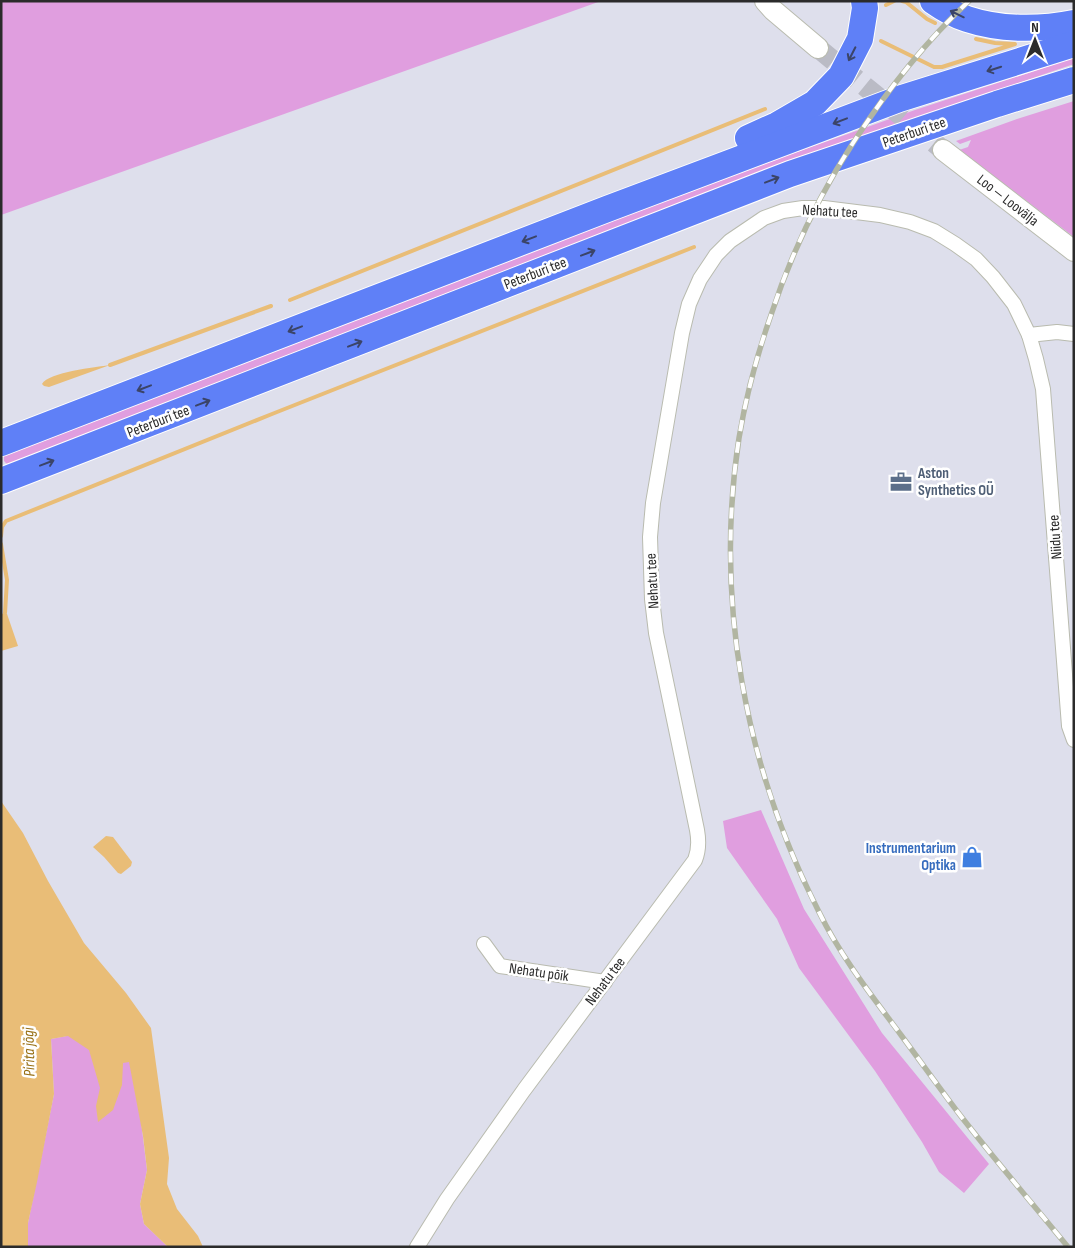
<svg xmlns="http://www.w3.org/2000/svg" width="1075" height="1248" font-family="'Sofia Sans Condensed',sans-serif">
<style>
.green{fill:#e09edf}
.water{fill:#e9bd77}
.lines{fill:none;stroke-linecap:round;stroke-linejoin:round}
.stream{stroke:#e9bd77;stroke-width:4}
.secondary-tunnel{stroke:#babbc5;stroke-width:20;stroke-dasharray:20 10;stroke-linecap:butt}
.street-casing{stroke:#b9bbaf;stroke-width:16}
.secondary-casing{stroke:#b9bbaf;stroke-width:22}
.highway-casing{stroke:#fff;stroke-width:28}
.street{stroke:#fff;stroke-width:14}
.secondary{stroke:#fff;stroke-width:20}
.highway{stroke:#5f80f7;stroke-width:26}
.rail-casing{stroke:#b1b5a1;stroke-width:5.5}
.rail{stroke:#fff;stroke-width:4;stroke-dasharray:11;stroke-linecap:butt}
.oneway{stroke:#3b4468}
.labels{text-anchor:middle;stroke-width:5;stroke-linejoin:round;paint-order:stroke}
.street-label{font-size:15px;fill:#2b2b2b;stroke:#fff}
.service-label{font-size:15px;font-weight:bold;fill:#4e5e75;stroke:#fff;text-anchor:start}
.shop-label{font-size:15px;font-weight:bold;fill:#366cbe;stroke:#fff;text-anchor:end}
.water-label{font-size:16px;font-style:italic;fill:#976f14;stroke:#fff}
</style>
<rect width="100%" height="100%" fill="#dedfec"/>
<g class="green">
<polygon points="1,1 601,1 1,215"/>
<polygon points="1074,58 1074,64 919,117 7,464 4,461 4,456 645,206 915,110"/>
<polygon points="1074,101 1074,237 959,150 968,147 971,140 960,144 956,141 1017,119"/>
<polygon points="761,810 804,909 882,1033 989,1164 964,1193 939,1172 922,1142 875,1071 799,968 777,919 727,848 723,821"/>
<polygon points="129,1024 147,1170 140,1204 144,1224 168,1247 28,1247 28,1223 54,1094 51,1039"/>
</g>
<g class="water">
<path d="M110,365L49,387L44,386L42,384C49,372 96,367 110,365Z"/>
<polygon points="5,613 7,614 18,646 1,651 1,614"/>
<polygon points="1,801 23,833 48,881 84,943 126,993 151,1028 169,1158 167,1184 177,1209 198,1236 203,1247 168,1247 144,1224 140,1204 147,1170 143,1136 129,1062 123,1063 122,1085 113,1110 98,1122 96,1106 100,1088 89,1050 68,1036 51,1039 54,1094 37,1182 28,1223 28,1247 1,1247"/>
<polygon points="106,836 113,837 132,862 131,866 121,874 118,873 104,857 93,847"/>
</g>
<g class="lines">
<g class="stream">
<polyline points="902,1 906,2 927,19 935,23"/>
<polyline points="886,5 894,1"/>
<polyline points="881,41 934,67 942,67 1015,44 995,43 976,39"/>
<polyline points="290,300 765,109"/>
<polyline points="110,365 271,306"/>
<polyline points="1,536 2,527 6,521 272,414 694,247"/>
<polyline points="1,544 7,580 5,613"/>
</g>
<polyline class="secondary-tunnel" points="818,48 943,150"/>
<g class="street-casing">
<g id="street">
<polyline points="1029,335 1036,359 1043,389 1069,726 1074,740"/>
<polyline points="484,944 500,966 605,982"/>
<path d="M417,1247L447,1199L524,1090L695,860C699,850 699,841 697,830L656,633L652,599L650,537L653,503L682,333L689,304L700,279L716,255L730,241L764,218L783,211L803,208H824L880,215L910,222L934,231L955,244L976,259L993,277L1014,304L1029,335L1057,332L1074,334"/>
</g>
</g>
<g class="secondary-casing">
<g id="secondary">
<polyline points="765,1 773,10 818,48"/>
<polyline points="943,150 1074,251"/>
</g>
</g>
<g class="highway-casing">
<g id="highway">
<path d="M933,1C943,8 955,15 967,19C1000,30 1039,30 1074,23"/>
<polyline points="748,138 777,125 815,103 841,76 860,39 865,8 864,1"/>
<polyline points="1,443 607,209 899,99 1074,44"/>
<polyline points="1,481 790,174 997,104 1074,80"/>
</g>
</g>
<use href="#street" class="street"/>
<use href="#secondary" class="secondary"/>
<use href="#highway" class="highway"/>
<g class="rail-casing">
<path id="rail" d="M969,1C924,43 886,92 853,143C818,197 791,254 771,315C757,355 746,396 739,438C714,600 745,767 819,912C841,957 872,996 901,1035C921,1062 940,1089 960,1115C995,1160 1032,1203 1068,1247"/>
</g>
<use href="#rail" class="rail"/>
</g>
<defs><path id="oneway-shaft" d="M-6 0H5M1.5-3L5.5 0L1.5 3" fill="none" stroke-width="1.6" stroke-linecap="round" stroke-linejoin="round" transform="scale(1.25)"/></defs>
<g class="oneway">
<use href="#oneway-shaft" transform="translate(957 14) rotate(-154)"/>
<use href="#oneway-shaft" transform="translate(852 54) rotate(117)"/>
<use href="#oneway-shaft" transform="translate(994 69) rotate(162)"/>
<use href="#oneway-shaft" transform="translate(840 121) rotate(159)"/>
<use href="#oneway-shaft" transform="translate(772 180) rotate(-21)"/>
<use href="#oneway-shaft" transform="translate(529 239) rotate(159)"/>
<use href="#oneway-shaft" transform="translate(588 253) rotate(-21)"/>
<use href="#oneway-shaft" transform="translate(295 329) rotate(159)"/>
<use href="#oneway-shaft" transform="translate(355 344) rotate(-21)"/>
<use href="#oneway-shaft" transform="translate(144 388) rotate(159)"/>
<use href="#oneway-shaft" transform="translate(203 403) rotate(-21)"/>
<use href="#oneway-shaft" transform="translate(47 463) rotate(-21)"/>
</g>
<defs>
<g id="office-bare" transform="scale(1.725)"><path d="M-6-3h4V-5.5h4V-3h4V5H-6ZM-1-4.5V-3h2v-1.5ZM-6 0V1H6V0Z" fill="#5c6f8a" stroke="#fff" stroke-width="2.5" paint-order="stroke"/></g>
<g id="shop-bare" transform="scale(1.725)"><path d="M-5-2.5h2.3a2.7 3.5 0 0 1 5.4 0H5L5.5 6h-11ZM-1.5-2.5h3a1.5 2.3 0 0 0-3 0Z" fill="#3f7fe0" stroke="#fff" stroke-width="2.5" paint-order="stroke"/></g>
</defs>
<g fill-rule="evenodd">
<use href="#office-bare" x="901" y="482"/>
<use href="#shop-bare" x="972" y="857"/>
</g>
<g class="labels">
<g class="street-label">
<text transform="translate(914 132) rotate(-19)" y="5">Peterburi tee</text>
<text transform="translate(1008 200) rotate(38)" y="5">Loo — Loovälja</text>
<text transform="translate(830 211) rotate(3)" y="5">Nehatu tee</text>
<text transform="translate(535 273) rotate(-21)" y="5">Peterburi tee</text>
<text transform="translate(158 421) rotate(-21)" y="5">Peterburi tee</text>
<text transform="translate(1055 537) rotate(-94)" y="5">Niidu tee</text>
<text transform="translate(652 581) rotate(-93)" y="5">Nehatu tee</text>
<text transform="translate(539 972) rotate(8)" y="5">Nehatu põik</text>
<text transform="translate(605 981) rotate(-53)" y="5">Nehatu tee</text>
</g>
<g class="service-label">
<text x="918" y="478">Aston<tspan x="918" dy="17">Synthetics OÜ</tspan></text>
</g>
<g class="shop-label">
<text x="956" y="853">Instrumentarium<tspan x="956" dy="17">Optika</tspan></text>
</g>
<g class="water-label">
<text transform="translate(28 1052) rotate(-91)" y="6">Pirita jõgi</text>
</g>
</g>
<rect width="1075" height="1248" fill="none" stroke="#2b2b2b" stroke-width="5"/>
<g transform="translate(1035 40)" stroke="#ffffff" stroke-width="4" paint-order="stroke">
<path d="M0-4L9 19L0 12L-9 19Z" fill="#2b2b2b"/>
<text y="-8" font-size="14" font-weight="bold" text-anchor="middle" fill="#2b2b2b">N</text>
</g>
</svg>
